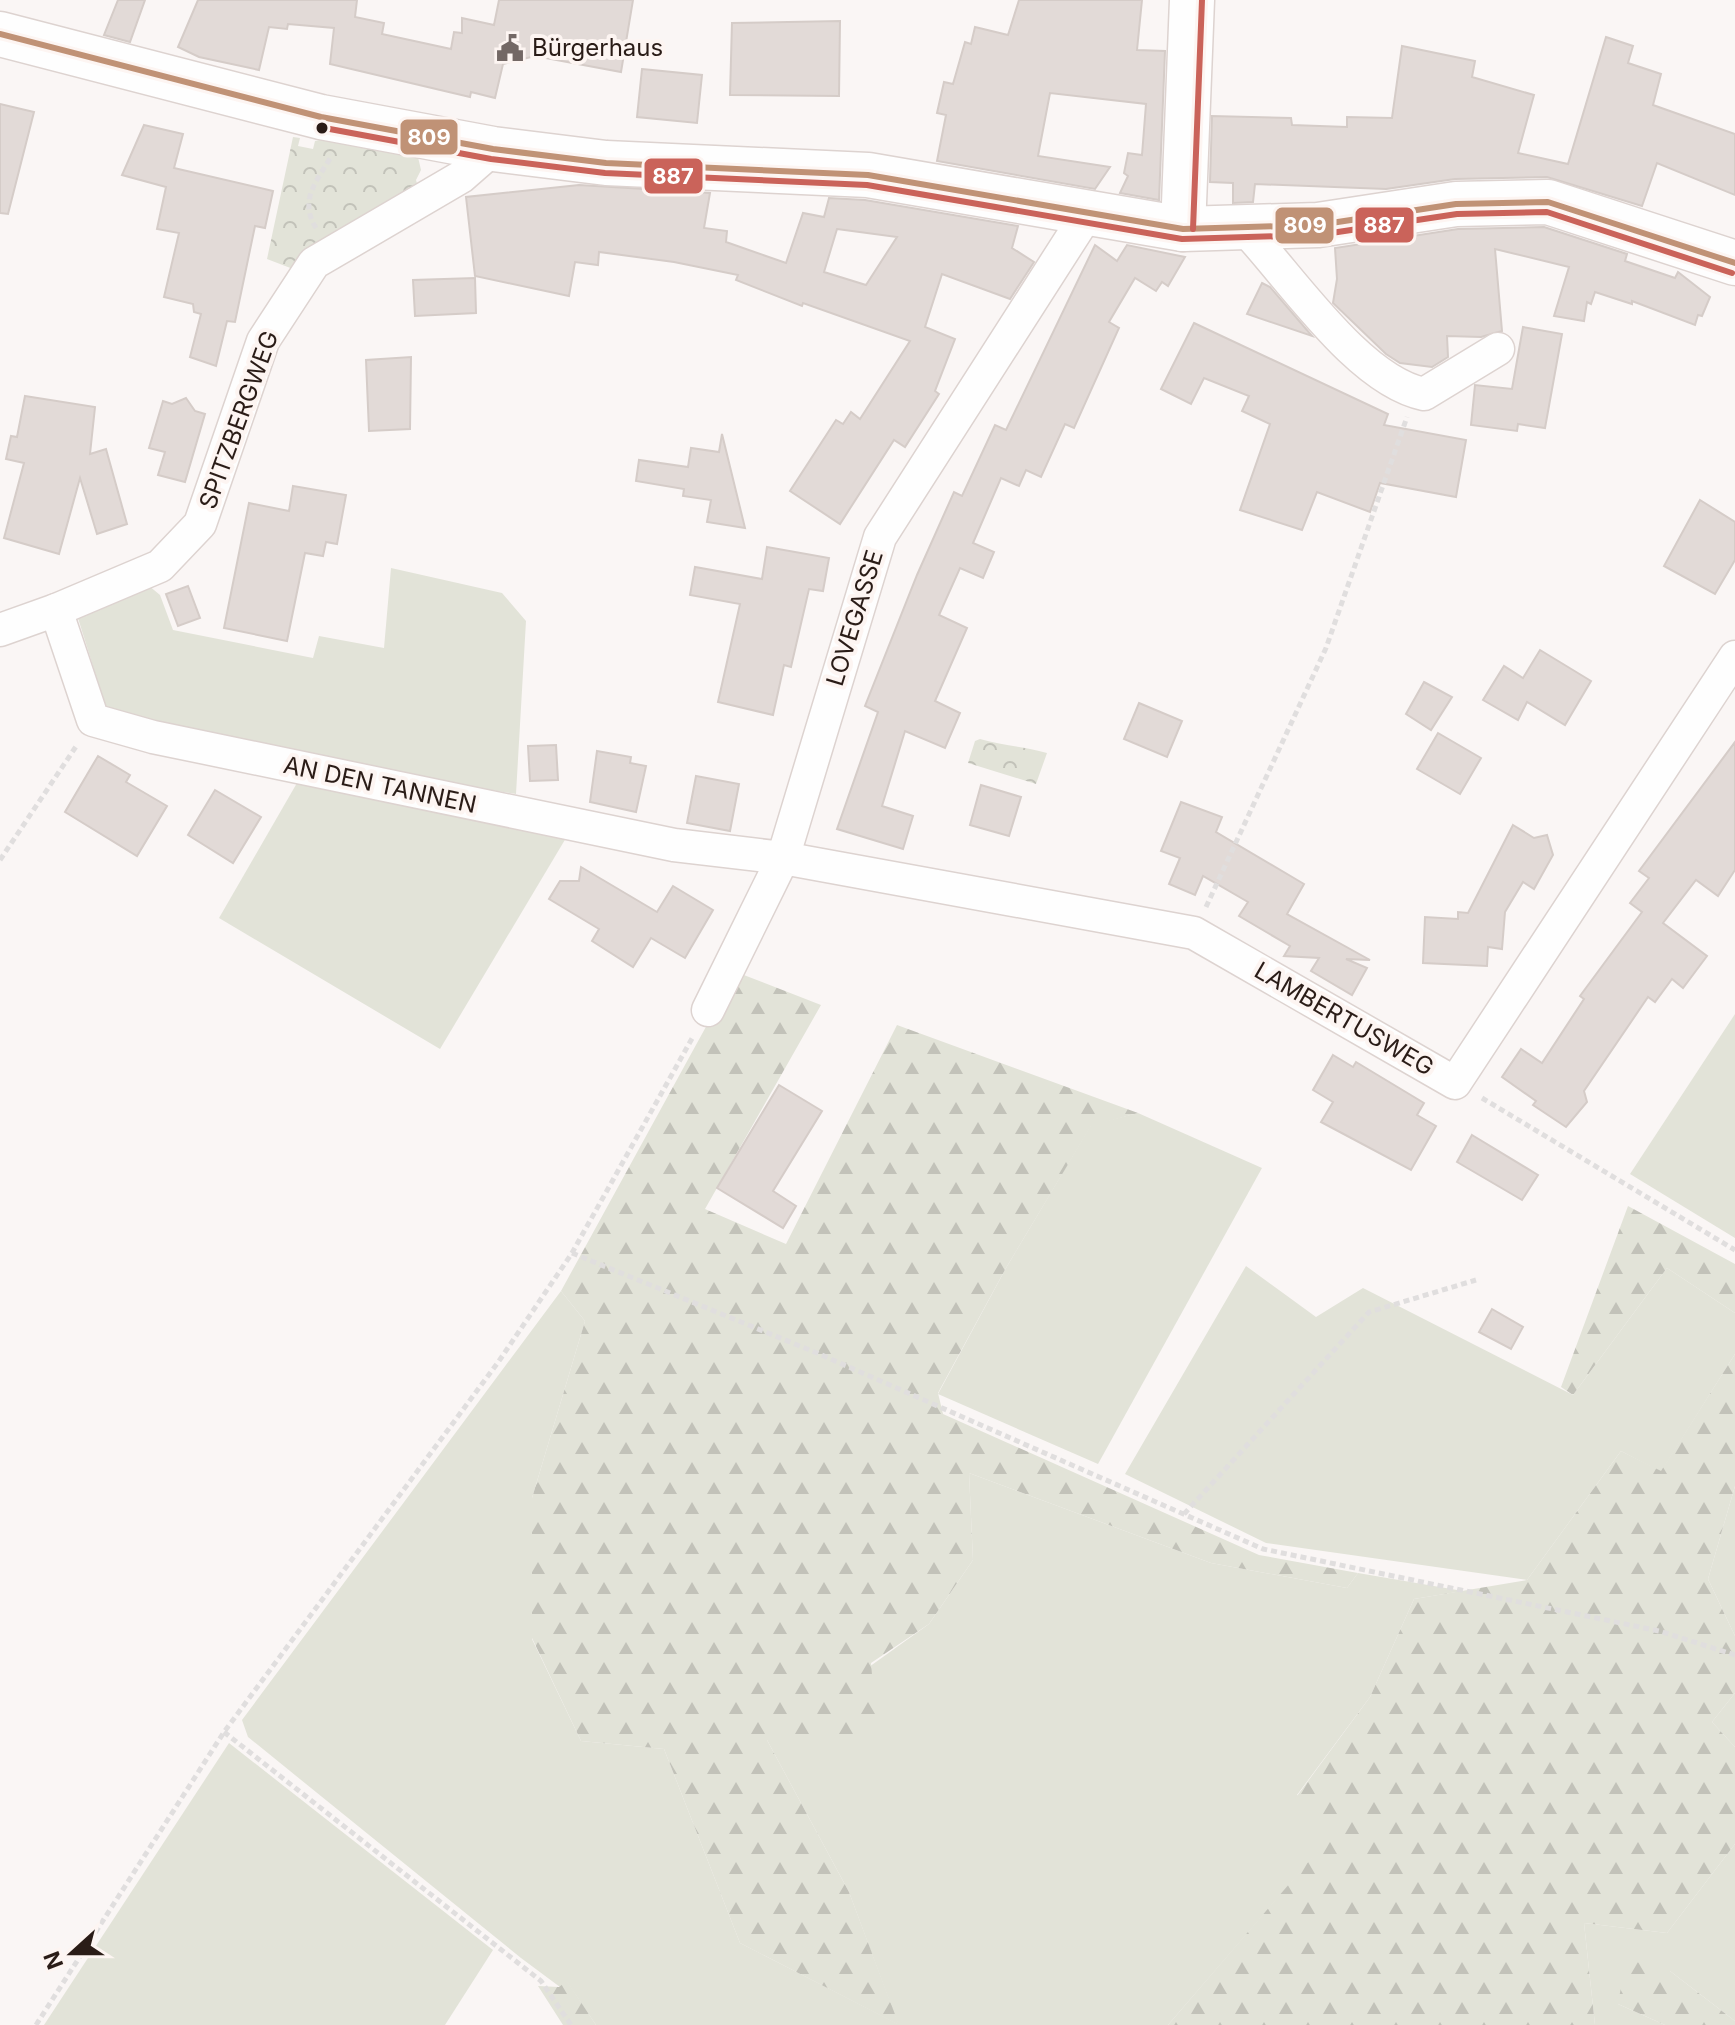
<svg xmlns="http://www.w3.org/2000/svg" width="1735" height="2025" font-family="Inter,sans-serif">
<style>
.grass{fill:#e2e3d8}
.forest{fill:url(#forest-firs)}
.park{fill:url(#park-crowns)}
.building{fill:#e2dad7;stroke:#d5ccc8;stroke-width:2;fill-rule:evenodd}
.lines{fill:none;stroke-linecap:round;stroke-linejoin:round}
.street-casing{stroke:#ddd3d0;stroke-width:35}
.secondary-casing{stroke:#ddd3d0;stroke-width:47}
.path{stroke:#e0dede;stroke-width:5;stroke-dasharray:6 4;stroke-linecap:butt}
.street{stroke:#fefefe;stroke-width:32}
.secondary{stroke:#fefefe;stroke-width:44}
.bus-1-casing{stroke:#fdf5f2;stroke-width:12}
.bus-2-casing{stroke:#fdf5f2;stroke-width:12}
.bus-1{stroke:#c09276;stroke-width:6}
.bus-2{stroke:#ca635a;stroke-width:6}
.bus-dot{fill:#2a1c17;stroke:#fdf5f2;stroke-width:3}
.labels{text-anchor:middle;stroke-width:8;stroke-linejoin:round;paint-order:stroke}
.poi-label{font-size:24px;fill:#2a1c17;stroke:#fdf5f2;text-anchor:start}
.street-label{font-size:24px;fill:#2a1c17;stroke:#fdf5f2}
.line-badge{stroke:#fdf5f2;stroke-width:3}
.badge-label{font-size:22px;text-anchor:middle;font-weight:bold;fill:#fff}
</style>
<defs>
<pattern id="forest-firs" width="22" height="20" patternUnits="userSpaceOnUse" patternTransform="scale(2)"><rect width="22" height="20" fill="#e2e3d8"/><path d="M5 1l3.5 6h-7zM16 11l3.5 6h-7z" fill="#c2c2b9"/></pattern>
<pattern id="park-crowns" width="20" height="18" patternUnits="userSpaceOnUse" patternTransform="scale(2)"><rect width="20" height="18" fill="#e2e3d8"/><path d="M2 6a3 3 0 1 1 6 0M12 15a3 3 0 1 1 6 0" fill="none" stroke="#c2c2b9"/></pattern>
</defs>
<rect width="100%" height="100%" fill="#faf6f5"/>
<g class="grass">
<path d="M391,568L502,593L526,621L516,794C376,773 243,746 106,708L78,618L148,585L160,595L173,630L313,658L319,636L384,648Z"/>
<polygon points="301,776 566,838 440,1049 219,918"/>
<polygon points="1735,1014 1735,1238 1630,1174"/>
<polygon points="1138,1113 1262,1168 1098,1464 938,1394 1006,1268 1091,1125"/>
<polygon points="1246,1266 1316,1317 1363,1288 1573,1395 1667,1268 1735,1313 1735,1354 1661,1472 1621,1451 1527,1580 1266,1543 1125,1474"/>
<polygon points="561,1291 585,1321 532,1498 532,1639 581,1741 664,1749 740,1943 898,2024 849,1892 767,1740 929,1624 973,1560 969,1473 1211,1563 1347,1588 1358,1573 1463,1591 1414,1599 1370,1697 1297,1795 1340,1826 1168,2025 596,2025 567,1982 560,1987 521,1958 248,1737 242,1720"/>
<polygon points="1735,1486 1735,1636 1708,1579"/>
<polygon points="1735,1693 1735,1747 1712,1722"/>
<polygon points="229,1743 493,1950 445,2025 44,2025"/>
<polygon points="1735,1844 1735,2021 1670,1971 1618,2004 1665,2025 1595,2025 1584,1923 1667,1933"/>
</g>
<g class="forest">
<polygon points="736,972 821,1005 705,1209 786,1244 897,1025 1138,1113 1091,1126 1006,1268 938,1393 943,1414 1259,1555 1358,1573 1347,1588 1211,1563 969,1473 973,1560 929,1624 871,1663 877,1734 767,1740 849,1892 899,2025 740,1943 664,1749 581,1741 532,1638 532,1498 585,1321 561,1291"/>
<polygon points="1628,1206 1735,1264 1735,1313 1667,1268 1573,1395 1561,1387"/>
<polygon points="1735,1354 1735,1486 1708,1579 1735,1636 1735,1693 1712,1722 1735,1747 1735,1844 1667,1933 1584,1923 1595,2025 1168,2025 1339,1826 1297,1796 1370,1697 1414,1599 1527,1580 1621,1451 1661,1471"/>
<polygon points="1626,1959 1670,1971 1735,2021 1735,2025 1665,2025 1618,2004"/>
<polygon points="567,1981 596,2025 563,2025 538,1986 559,1987"/>
</g>
<g class="park">
<path d="M293,137L300,138L298,146L313,149L315,141L328,138L418,157L421,170L416,180L418,187C372,211 332,236 293,269L267,259Z"/>
<path d="M980,739C1003,746 1024,746 1047,753L1036,784L968,763L975,741Z"/>
</g>
<g class="building">
<polygon points="118,0 145,0 130,42 104,35"/>
<polygon points="198,0 357,0 355,17 384,23 382,34 451,49 454,32 462,33 462,18 494,25 499,0 633,0 621,72 535,56 503,64 495,98 471,92 470,97 330,64 334,28 288,24 287,29 269,27 259,70 199,57 178,47"/>
<polygon points="1019,0 1142,0 1137,50 1165,51 1159,200 1120,193 1128,176 1124,173 1128,153 1142,155 1146,104 1050,93 1038,156 1110,167 1095,189 937,161 946,115 937,113 944,82 953,84 965,42 971,44 975,27 1008,35"/>
<polygon points="840,21 839,96 730,95 732,23"/>
<polygon points="1606,37 1633,46 1628,63 1661,74 1653,105 1735,134 1735,195 1657,163 1642,206 1547,177 1455,179 1386,189 1255,184 1253,202 1233,203 1233,183 1210,182 1212,116 1291,118 1292,125 1347,127 1347,117 1392,118 1402,46 1475,61 1472,77 1534,95 1518,153 1568,164"/>
<polygon points="642,69 702,75 697,123 637,117"/>
<polygon points="0,104 34,112 8,214 0,213"/>
<polygon points="144,125 183,134 174,168 273,191 265,228 255,226 235,322 227,321 216,366 190,357 201,314 194,312 193,304 164,297 179,233 157,229 166,187 122,175"/>
<path d="M579,185L710,193L704,228L727,231L726,242L786,263L803,213L824,217L829,198L865,200L1018,226L1012,248L1034,262L1010,299L942,274L925,327L955,339L935,391L939,394L905,447L894,440L840,524L790,491L836,420L843,424L851,412L860,419L910,341L803,303L802,306L736,280L738,275L674,262L599,252L598,265L575,262L569,296L475,276L466,197ZM837,229L897,237L866,285L824,272Z"/>
<polygon points="1544,227 1627,254 1625,261 1675,278 1678,272 1710,297 1702,316 1698,315 1695,325 1632,301 1632,304 1595,292 1591,304 1587,302 1584,321 1554,316 1569,267 1495,249 1502,331 1481,337 1447,336 1448,357 1432,367 1400,363 1386,354 1333,303 1337,279 1335,248 1458,229"/>
<polygon points="1095,245 1117,261 1127,245 1185,257 1168,286 1162,282 1156,291 1135,278 1109,322 1119,328 1074,428 1065,424 1041,477 1026,470 1019,486 1001,478 973,543 994,552 983,578 960,568 939,615 967,628 935,701 960,713 945,748 905,731 882,806 913,816 903,849 837,829 878,712 865,706 917,575 954,492 962,496 995,425 1006,430"/>
<polygon points="475,278 476,313 415,316 413,280"/>
<polygon points="1262,283 1270,287 1312,336 1247,314"/>
<polygon points="1194,323 1388,414 1384,425 1466,440 1456,497 1380,483 1370,512 1317,492 1302,530 1240,510 1270,424 1242,411 1249,396 1204,378 1191,404 1161,389"/>
<polygon points="1523,327 1562,334 1545,428 1518,424 1517,431 1471,425 1475,385 1512,389"/>
<polygon points="411,357 410,429 369,431 366,360"/>
<polygon points="25,396 95,407 90,454 106,449 127,524 97,534 80,478 59,554 4,538 24,463 6,459 11,436 17,437"/>
<polygon points="186,398 195,411 205,414 185,482 158,475 165,452 149,448 163,401 172,404"/>
<polygon points="722,434 745,528 707,522 711,500 683,496 684,489 636,481 639,460 688,467 691,448 719,452"/>
<polygon points="293,486 346,495 337,544 326,542 323,556 305,553 287,641 224,628 249,503 289,511"/>
<polygon points="1700,500 1735,522 1735,560 1715,594 1664,566"/>
<polygon points="767,547 829,558 823,591 809,589 791,667 784,665 773,715 718,702 740,604 690,595 695,567 762,579"/>
<polygon points="188,586 200,618 178,626 166,594"/>
<polygon points="1540,650 1591,681 1565,725 1527,702 1518,720 1483,700 1504,666 1523,678"/>
<polygon points="1424,682 1452,697 1431,730 1406,714"/>
<polygon points="1139,703 1182,721 1167,757 1124,739"/>
<polygon points="1438,733 1481,758 1460,794 1417,769"/>
<polygon points="1735,742 1735,870 1718,896 1696,880 1663,923 1707,956 1683,988 1672,979 1655,1002 1648,997 1584,1091 1587,1102 1566,1127 1533,1105 1536,1101 1502,1077 1521,1049 1542,1063 1584,999 1580,996 1642,912 1630,903 1649,878 1639,871"/>
<polygon points="556,745 558,780 530,781 528,746"/>
<polygon points="597,751 631,757 630,763 646,766 636,812 590,802"/>
<polygon points="98,756 130,775 126,782 167,806 137,856 65,812"/>
<polygon points="696,776 739,784 730,831 687,823"/>
<polygon points="981,785 1021,797 1009,836 970,825"/>
<polygon points="215,790 261,817 233,863 188,835"/>
<polygon points="1181,802 1222,817 1216,832 1304,884 1287,914 1370,960 1346,959 1367,968 1352,995 1311,971 1319,958 1284,956 1290,946 1239,916 1248,902 1203,876 1195,895 1169,884 1180,858 1161,851"/>
<polygon points="1513,825 1534,838 1547,835 1553,855 1534,889 1523,882 1505,912 1502,949 1488,947 1487,966 1423,963 1425,917 1458,919 1458,912 1468,913"/>
<polygon points="581,867 657,912 673,886 713,910 685,958 651,938 633,967 592,941 599,929 549,899 560,881 579,881"/>
<polygon points="1333,1055 1353,1067 1356,1062 1424,1103 1417,1115 1436,1126 1411,1170 1321,1122 1333,1102 1313,1090"/>
<polygon points="779,1085 822,1111 773,1191 796,1206 783,1228 717,1188"/>
<polygon points="1472,1135 1538,1175 1522,1200 1457,1162"/>
<polygon points="1492,1309 1523,1327 1511,1349 1479,1332"/>
</g>
<g class="lines">
<g class="street-casing">
<g id="street">
<path d="M1245,229C1291,278 1359,381 1424,394L1498,349"/>
<polyline points="56,610 93,720 153,737 674,845 783,858 1194,933 1455,1083 1735,657"/>
<polyline points="0,630 56,610 160,566 200,524 263,341 314,263 461,177 493,149"/>
<polyline points="708,1010 783,858 880,537 1087,214"/>
</g>
</g>
<g class="secondary-casing">
<g id="secondary">
<polyline points="0,34 321,117 493,149 606,163 868,175 1183,229 1318,225 1456,204 1548,202 1735,263"/>
<polyline points="1183,229 1192,0"/>
</g>
</g>
<g class="path">
<path d="M316,228C298,199 318,180 332,155"/>
<polyline points="0,860 77,745"/>
<polyline points="1206,907 1326,648 1407,417"/>
<polyline points="1482,1098 1735,1250"/>
<polyline points="572,1253 817,1353 1263,1549 1659,1631 1735,1655"/>
<polyline points="1184,1514 1369,1312 1476,1280"/>
<polyline points="224,1732 541,1981 571,2025"/>
<polyline points="36,2025 224,1732 499,1361 572,1253 694,1035"/>
</g>
<use href="#street" class="street"/>
<use href="#secondary" class="secondary"/>
<g class="bus-1-casing">
<polyline id="bus-1" points="0,34 321,117 493,149 606,163 868,175 1183,229 1318,225 1456,204 1548,202 1735,263"/>
</g>
<g class="bus-2-casing">
<g id="bus-2">
<polyline points="319,127 491,159 605,173 867,185 1182,239 1318,235 1457,214 1547,212 1732,273"/>
<polyline points="1193,229 1202,0"/>
</g>
</g>
<use href="#bus-1" class="bus-1"/>
<use href="#bus-2" class="bus-2"/>
</g>
<defs>
<g id="civic-bare" transform="scale(2.16)"><path d="M-.6-6.5H3V-4.5H.6V-3L4-1V1h2V6H-6V1h2V-1L-.6-3ZM-1.2 2.5V6h2.4V2.5Z" fill="#736865" stroke="#fdf5f2" stroke-width="2.5" paint-order="stroke"/></g>
</defs>
<g fill-rule="evenodd">
<use href="#civic-bare" x="510" y="48"/>
</g>
<circle class="bus-dot" cx="322" cy="128" r="7"/>
<g class="labels">
<g class="poi-label">
<text x="532" y="56">Bürgerhaus</text>
</g>
<g class="street-label">
<text transform="translate(239 420) rotate(-70)" y="8">SPITZBERGWEG</text>
<text transform="translate(855 618) rotate(-73)" y="8">LOVEGASSE</text>
<text transform="translate(380 785) rotate(12)" y="8">AN DEN TANNEN</text>
<text transform="translate(1344 1019) rotate(30)" y="8">LAMBERTUSWEG</text>
</g>
</g>
<g class="line-badge">
<rect x="399" y="118" width="60" height="38" rx="8" fill="#c09276"/>
<rect x="643" y="157" width="61" height="38" rx="8" fill="#ca635a"/>
<rect x="1354" y="206" width="61" height="38" rx="8" fill="#ca635a"/>
<rect x="1274" y="206" width="61" height="39" rx="8" fill="#c09276"/>
</g>
<g class="badge-label">
<text x="429" y="145">809</text>
<text x="673" y="184">887</text>
<text x="1384" y="233">887</text>
<text x="1305" y="233">809</text>
</g>
<g transform="translate(72 1953) rotate(249)" stroke="#fdf5f2" stroke-width="6" paint-order="stroke">
<path d="M0-6L14 30L0 20L-14 30Z" fill="#2a1c17"/>
<text y="-12" font-size="22" font-weight="bold" text-anchor="middle" fill="#2a1c17">N</text>
</g>
</svg>
